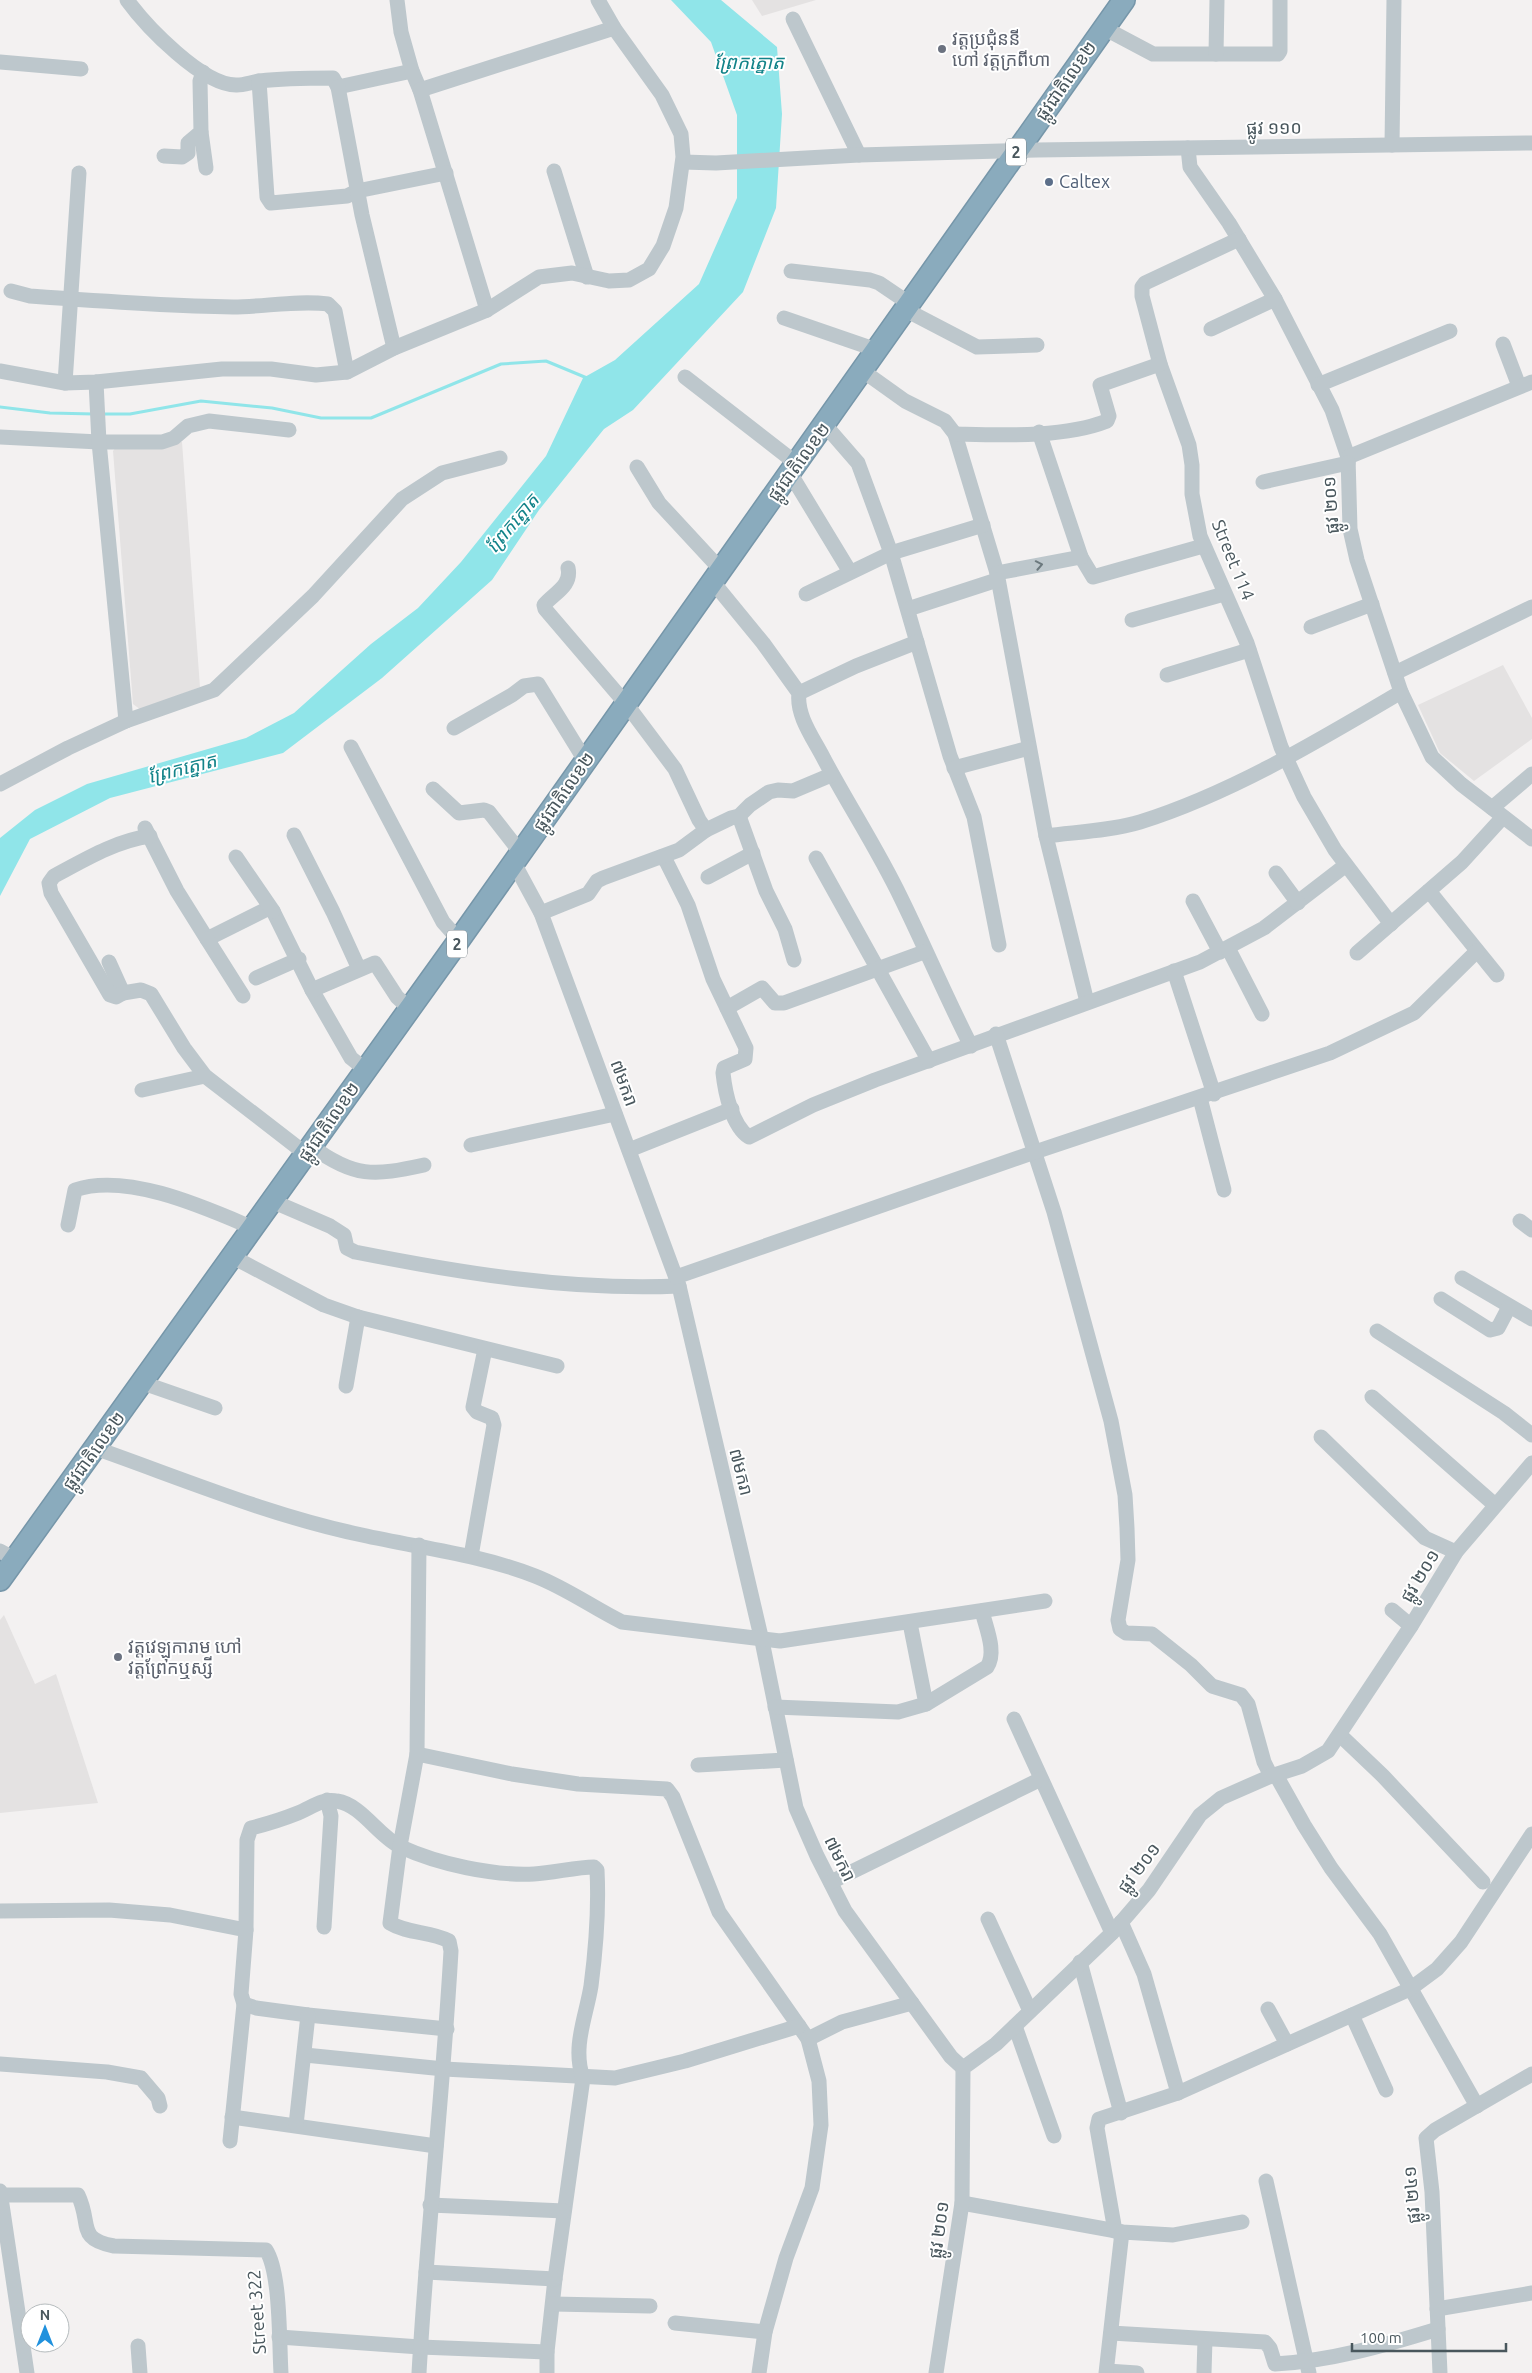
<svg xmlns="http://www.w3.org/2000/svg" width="1532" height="2373" font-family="Ubuntu,'Noto Sans Khmer',sans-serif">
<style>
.education{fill:#e4e2e2}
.water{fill:#90e5e9}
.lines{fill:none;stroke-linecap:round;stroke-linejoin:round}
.stream{stroke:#90e5e9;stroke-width:3}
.highway-casing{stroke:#7696a9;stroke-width:24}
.minor{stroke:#bdc7cc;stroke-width:15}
.highway{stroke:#8aabbd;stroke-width:21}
.oneway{stroke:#6c797e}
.worship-dot{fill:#6b7280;stroke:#fff;stroke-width:2}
.service-dot{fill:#5c6f8a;stroke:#fff;stroke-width:2}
.labels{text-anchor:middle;stroke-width:4;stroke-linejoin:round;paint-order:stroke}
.shield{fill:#fff;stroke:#80898e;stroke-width:1}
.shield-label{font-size:16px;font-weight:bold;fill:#49575d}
.worship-label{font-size:18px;fill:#5b616d;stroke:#fff;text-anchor:start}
.street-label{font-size:18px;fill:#49575d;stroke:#fff}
.service-label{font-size:18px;fill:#4e5e75;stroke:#fff;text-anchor:start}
.water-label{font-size:19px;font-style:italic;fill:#128389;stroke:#fff}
</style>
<rect width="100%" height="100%" fill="#f3f1f1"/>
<g class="education">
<polygon points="752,0 816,0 762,16"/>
<polygon points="182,442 200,687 141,710 133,704 113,451 117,446"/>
<polygon points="1503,665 1532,718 1532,739 1474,781 1440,753 1418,705"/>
<polygon points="4,1615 35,1684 56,1674 98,1803 0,1813 0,1620"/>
</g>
<polygon class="water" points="671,0 721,0 777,47 782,114 776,208 743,292 633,410 604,429 539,510 492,580 382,678 283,753 110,798 30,839 0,896 0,838 35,810 87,784 246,738 294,713 371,644 418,608 461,562 546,456 583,378 615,360 699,284 737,198 737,115 711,42"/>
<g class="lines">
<g class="stream">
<polyline points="0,407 50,413 94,414"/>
<polyline points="103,414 130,414 201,401 272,408 321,418 371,418 501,364 546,361 587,378"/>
</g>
<g class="highway-casing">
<polyline id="highway" points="0,1580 459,940 1124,0"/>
</g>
<g class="minor">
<path d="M127,0C146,26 203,86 237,85C244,85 252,82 260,81C284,78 308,78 333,78L338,87L412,71L401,32L397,0"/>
<polyline points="793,19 859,155"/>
<polyline points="1104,28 1153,54 1278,54 1280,51 1280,0"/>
<polyline points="1216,54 1217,0"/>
<polyline points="0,62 81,69"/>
<polyline points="412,71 420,90 487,310"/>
<polyline points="259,81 267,197 271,203 347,196 357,191 446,173"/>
<polyline points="338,87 362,215 394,348"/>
<polyline points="420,90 614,28"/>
<polyline points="201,132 206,168"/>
<polyline points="1392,145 1394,0"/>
<polyline points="1188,148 1190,167 1229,223 1275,299 1332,410 1348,457 1350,529 1357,560 1401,692 1432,757 1461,784 1532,839"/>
<polyline points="164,156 182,157 188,153 188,143 201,132 200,81 203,72"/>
<polyline points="683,162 716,163 859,155 1037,150 1532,143"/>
<polyline points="554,171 587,277"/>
<polyline points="1239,239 1145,283 1142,287 1142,296 1160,364 1189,445 1192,465 1192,494 1200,536 1247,643 1281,747 1304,797 1335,850 1391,924"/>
<polyline points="791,271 870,280 879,283 910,304"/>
<path d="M11,291L30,296C97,301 165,306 233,307C264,307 297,300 328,304L335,311L347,372"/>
<polyline points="906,310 977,347 1037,345"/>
<polyline points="784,318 877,350"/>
<polyline points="1211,329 1275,299"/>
<polyline points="1503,344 1519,386"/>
<polyline points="0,371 65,383 96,382 222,369 271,369 316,375 347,372 394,348 487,310 539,277 572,273 609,281 629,280 649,269 663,246 676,208 683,157 681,134 662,95 614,28 598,0"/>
<polyline points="863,371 905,401 945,421 955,434 997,573 1046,836 1087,1002"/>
<polyline points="685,377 797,464"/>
<polyline points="65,383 79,173"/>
<polyline points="1318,385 1450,331"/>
<polyline points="825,425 858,463 891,553 950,756 974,817 999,945"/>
<polyline points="1039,432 1081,557 1093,577 1203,546"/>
<path d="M955,434C1001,435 1064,438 1107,421L1109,416L1100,385L1160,364"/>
<polyline points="0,437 99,442 162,442 174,438 188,426 209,421 289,430"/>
<polyline points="1348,457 1532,382"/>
<polyline points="637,467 659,503 722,571"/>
<polyline points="790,473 850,572"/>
<polyline points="1263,482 1348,463"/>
<path d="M568,568C572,586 554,593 544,605L545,609L627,705L675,769L699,820L706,830"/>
<polyline points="997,573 1081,557"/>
<path d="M713,582L763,643L799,693C796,716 814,739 824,759C849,806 878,850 901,898C925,947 946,997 971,1046"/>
<polyline points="806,594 891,553 983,525"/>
<polyline points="908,609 997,580"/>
<polyline points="1132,620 1224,594"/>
<polyline points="1311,627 1372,604"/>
<polyline points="1395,673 1532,607"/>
<polyline points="1167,675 1249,650"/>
<polyline points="799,693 856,666 917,642"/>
<polyline points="126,721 214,690 313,596 402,499 442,473 500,458"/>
<polyline points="454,728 512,695 524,686 538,684 586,762"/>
<polyline points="351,747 443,922 459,940"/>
<polyline points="954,768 1029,748"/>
<polyline points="0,784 68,748 126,721 99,442 96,382"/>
<polyline points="433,789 459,813 484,810 489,812 521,853"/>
<polyline points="1492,808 1532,774"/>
<polyline points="739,816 766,891 785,929 794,960"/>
<polyline points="145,828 177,891 207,939 267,909 273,911 312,990 351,1058 366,1070"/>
<polyline points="294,835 333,912 359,969"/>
<path d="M1046,836C1076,832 1110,831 1140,822C1232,793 1318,741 1401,692"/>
<polyline points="236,857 273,911"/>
<path d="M661,857L666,861L688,905L713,979L746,1048L745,1059L724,1068L723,1073C725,1092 732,1126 749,1137L813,1105L875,1080L1200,962L1264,928L1346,865"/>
<polyline points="816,858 929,1061"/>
<polyline points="514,863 541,913 679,1286 762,1641 796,1808 817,1856 845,1911 951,2057 963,2068"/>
<polyline points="1276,873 1298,903"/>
<polyline points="708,877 753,853"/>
<polyline points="1429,891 1497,975"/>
<polyline points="1193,901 1220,952"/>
<polyline points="541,913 588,894 597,881 603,878 679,850 706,830 731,818 739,816 750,805 769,792 778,790 793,791 831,775"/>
<polyline points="207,939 243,996"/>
<polyline points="1228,948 1262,1014"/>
<polyline points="1357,953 1462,862 1503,817"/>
<polyline points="109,962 123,993 141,990 151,994 184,1048 205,1076 306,1154"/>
<polyline points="1174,971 1214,1094"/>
<polyline points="256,978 299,959"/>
<polyline points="312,990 375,963 397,997 410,1009"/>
<path d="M123,993L116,997L110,995L51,893L49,883L54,876C84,860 115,841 150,836"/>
<polyline points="727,1008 762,988 775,1003 784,1003 924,952"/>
<polyline points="996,1034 1054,1212 1111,1421 1125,1495 1127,1528 1128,1560 1118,1620 1120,1629 1126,1633 1152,1634 1191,1665 1212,1686 1241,1695 1248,1704 1264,1762 1271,1776"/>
<polyline points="142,1090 205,1076"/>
<polyline points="1200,1098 1224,1190"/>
<polyline points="471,1145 615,1114"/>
<path d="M311,1146C354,1178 374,1176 424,1165"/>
<polyline points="629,1150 732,1109"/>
<path d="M272,1201L330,1226L344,1235L347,1248L355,1252C461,1273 571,1291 679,1286"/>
<polyline points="1520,1221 1532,1230"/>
<path d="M68,1225L75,1190C127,1172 206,1208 253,1228"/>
<polyline points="231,1256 324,1305 358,1317 557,1366"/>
<polyline points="676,1277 1035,1152 1330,1053 1414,1013 1477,951"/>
<polyline points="1462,1278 1532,1319"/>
<polyline points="1441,1299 1490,1330 1498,1328 1509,1307"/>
<polyline points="1377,1331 1504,1413 1532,1435"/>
<polyline points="143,1383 215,1408"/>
<polyline points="346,1386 358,1317"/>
<polyline points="1372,1397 1495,1505"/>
<polyline points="1321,1437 1425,1538 1456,1552"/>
<path d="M95,1448C183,1479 271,1516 362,1535C420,1548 479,1554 535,1576C566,1588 592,1607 622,1622L780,1641L1045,1601"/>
<polyline points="0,1551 15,1559"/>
<polyline points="471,1556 494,1425 492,1418 477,1412 473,1407 485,1349"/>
<polyline points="1392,1610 1411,1626"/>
<path d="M926,1704L987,1667C997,1652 986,1628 982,1611"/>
<polyline points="775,1707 898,1712 926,1704 910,1623"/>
<polyline points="1014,1719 1112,1933"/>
<polyline points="1340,1735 1383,1776 1483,1882"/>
<polyline points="417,1754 512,1774 578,1784 667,1789 673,1797 719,1912 808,2039 819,2081 821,2125 812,2188 786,2258 765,2332 759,2373"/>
<polyline points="698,1765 786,1760"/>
<polyline points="1276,1775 1304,1825 1331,1868 1380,1934 1477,2106"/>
<polyline points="831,1882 1041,1779"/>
<polyline points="0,1911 109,1910 170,1915 246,1930"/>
<polyline points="988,1919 1030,2011"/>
<polyline points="1121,1922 1144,1974 1178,2093"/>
<polyline points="324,1927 331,1816 327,1800"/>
<polyline points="1080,1962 1121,2113"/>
<polyline points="244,2004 256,2008 308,2015 447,2029"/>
<polyline points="1268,2009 1287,2044"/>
<polyline points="1352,2015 1386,2090"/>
<polyline points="1015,2026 1054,2136"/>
<polyline points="808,2039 842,2022 912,2003"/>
<polyline points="305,2055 444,2069 615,2078 685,2061 799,2026"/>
<polyline points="0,2064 107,2072 141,2078 158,2098 160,2106"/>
<polyline points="232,2117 436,2146"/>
<polyline points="296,2125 308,2015"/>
<path d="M230,2141L244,2004L241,1994L246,1930L247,1840L251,1828C267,1824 283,1819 298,1813C311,1808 322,1798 337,1801C362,1805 378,1836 401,1847C438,1864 493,1876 534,1874C554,1873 576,1867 594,1867L597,1870C599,1909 596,1948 591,1986C586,2017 572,2047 583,2078L555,2279L547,2352V2373"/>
<polyline points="1266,2181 1309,2373"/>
<polyline points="0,2191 27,2373"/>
<path d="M1,2195H78C92,2224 76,2239 114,2246L266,2250C281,2273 279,2343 281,2373"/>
<polyline points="962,2203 1122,2232 1173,2235 1242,2222"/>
<polyline points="430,2205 564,2211"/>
<polyline points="1115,2231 1097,2128 1099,2119 1178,2093 1410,1989 1437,1969 1461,1942 1532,1834"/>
<polyline points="426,2272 555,2279"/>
<polyline points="553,2304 650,2306"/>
<polyline points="1437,2309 1532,2293"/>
<polyline points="675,2323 765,2332"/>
<path d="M1111,2333L1265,2342L1270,2348L1275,2364C1331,2361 1386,2345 1438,2329"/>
<polyline points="279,2337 420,2347 547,2352"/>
<polyline points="138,2346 140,2373"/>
<polyline points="1107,2371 1137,2373"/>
<path d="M419,2373C427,2232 443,2092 451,1951L449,1941C430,1931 408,1934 390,1923L400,1846L417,1754L419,1545"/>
<polyline points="936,2373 962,2203 963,2068 996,2044 1112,1933 1149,1890 1200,1815 1221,1798 1271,1776 1302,1766 1328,1751 1411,1626 1456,1552 1532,1463"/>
<polyline points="1106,2373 1122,2232"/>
<polyline points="1204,2373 1205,2339"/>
<polyline points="1440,2373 1432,2192 1426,2138 1435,2130 1532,2074"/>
</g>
<use href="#highway" class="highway"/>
</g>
<defs><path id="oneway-chevron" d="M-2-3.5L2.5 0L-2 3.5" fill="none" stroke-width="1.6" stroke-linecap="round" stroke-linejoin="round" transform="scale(1.25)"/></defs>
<use class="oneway" href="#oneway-chevron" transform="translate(1039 565) rotate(-11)"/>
<g class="worship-dot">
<circle cx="942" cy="49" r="5"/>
<circle cx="118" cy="1657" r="5"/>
</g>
<circle class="service-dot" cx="1049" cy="182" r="5"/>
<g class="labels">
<g class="shield">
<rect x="1006" y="138.5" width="20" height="27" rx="4"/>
<rect x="447" y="930.5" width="20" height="27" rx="4"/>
</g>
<g class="shield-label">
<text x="1016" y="158">2</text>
<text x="457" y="950">2</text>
</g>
<g class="worship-label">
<text x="952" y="45">វត្តប្រជុំននី<tspan x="952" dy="21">ហៅ វត្តក្រពីហា</tspan></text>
<text x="128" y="1653">វត្តវេឡុការាម ហៅ<tspan x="128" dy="21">វត្តព្រែកឬស្សី</tspan></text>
</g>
<g class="street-label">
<text transform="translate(1066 81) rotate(-55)" y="6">ផ្លូវជាតិលេខ២</text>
<text transform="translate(1274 128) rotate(-1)" y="6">ផ្លូវ ១១០</text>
<text transform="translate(799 462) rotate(-54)" y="6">ផ្លូវជាតិលេខ២</text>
<text transform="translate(1331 505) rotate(-94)" y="6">ផ្លូវ ២០១</text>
<text transform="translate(1233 560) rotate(68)" y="6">Street 114</text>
<text transform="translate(564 792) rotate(-55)" y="6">ផ្លូវជាតិលេខ២</text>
<text transform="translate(624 1083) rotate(70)" y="6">៧មករា</text>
<text transform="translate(329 1122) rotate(-55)" y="6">ផ្លូវជាតិលេខ២</text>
<text transform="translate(94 1451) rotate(-54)" y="6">ផ្លូវជាតិលេខ២</text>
<text transform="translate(741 1472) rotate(76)" y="6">៧មករា</text>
<text transform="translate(1420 1576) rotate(-59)" y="6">ផ្លូវ ២០១</text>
<text transform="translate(840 1859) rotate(64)" y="6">៧មករា</text>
<text transform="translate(1139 1868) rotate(-53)" y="6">ផ្លូវ ២០១</text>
<text transform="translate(1412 2195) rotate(-95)" y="6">ផ្លូវ ២៤១</text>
<text transform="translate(939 2230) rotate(-82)" y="6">ផ្លូវ ២០១</text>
<text transform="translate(257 2312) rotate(-94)" y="6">Street 322</text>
</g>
<g class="service-label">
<text x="1059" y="188">Caltex</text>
</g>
<g class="water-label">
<text x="749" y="69">ព្រែកត្នោត</text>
<text transform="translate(512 523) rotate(-50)" y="7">ព្រែកត្នោត</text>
<text transform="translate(182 768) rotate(-14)" y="7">ព្រែកត្នោត</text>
</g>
</g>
<g transform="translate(45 2328)"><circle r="24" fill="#ffffff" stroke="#b6bcbe"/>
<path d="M0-4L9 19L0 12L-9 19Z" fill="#2091dd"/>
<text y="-8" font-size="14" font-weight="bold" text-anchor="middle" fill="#49575d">N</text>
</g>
<path d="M1352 2343v8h154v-8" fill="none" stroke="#49575d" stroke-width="2.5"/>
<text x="1360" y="2343" font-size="15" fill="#49575d" stroke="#ffffff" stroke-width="4" paint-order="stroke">100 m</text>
</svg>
